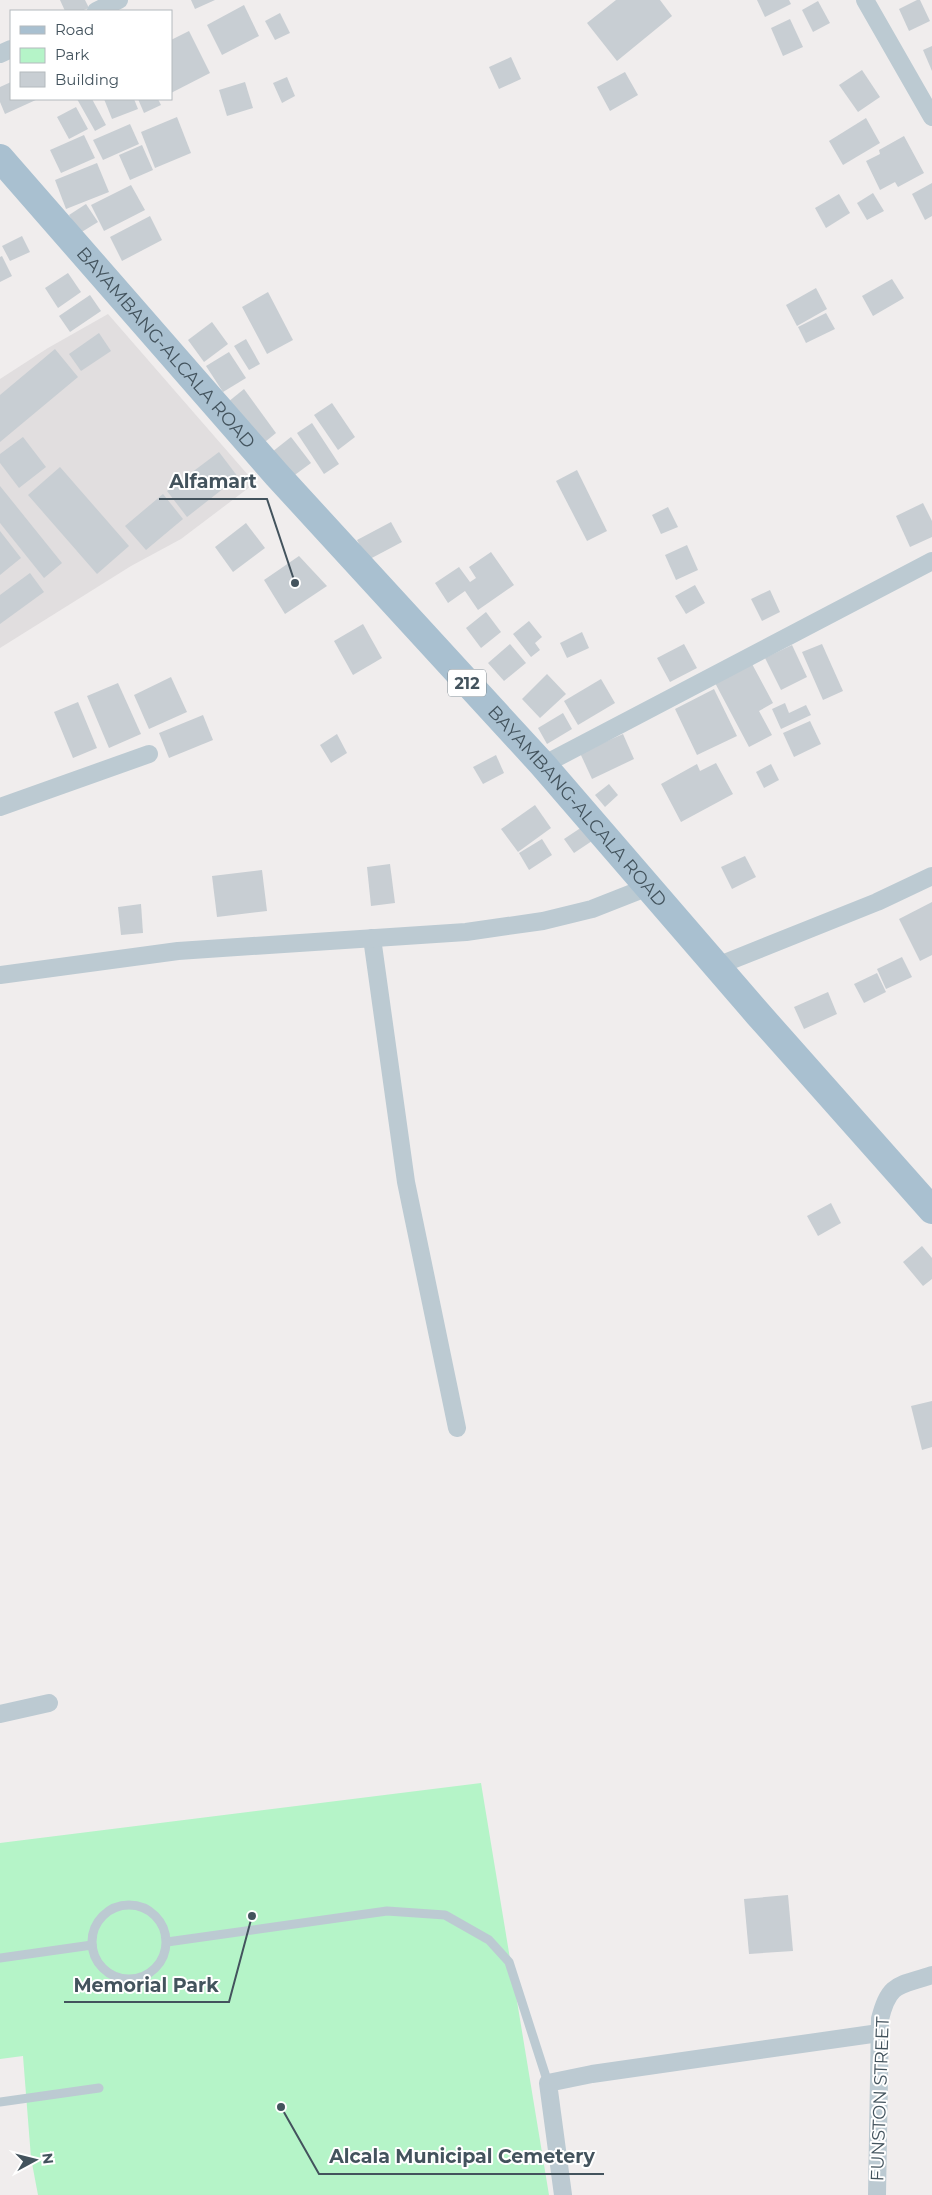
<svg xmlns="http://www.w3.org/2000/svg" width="932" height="2195" font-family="Montserrat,sans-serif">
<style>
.education{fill:#e1dedf}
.green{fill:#b5f4c8}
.building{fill:#c8ced3}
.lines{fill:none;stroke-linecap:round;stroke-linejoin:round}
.lane{stroke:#bccad2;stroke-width:9}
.street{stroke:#bccad2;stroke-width:18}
.primary{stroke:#a9c0d0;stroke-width:28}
.labels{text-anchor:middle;stroke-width:4;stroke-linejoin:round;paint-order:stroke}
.shield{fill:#fff;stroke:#7b878e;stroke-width:1}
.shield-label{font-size:16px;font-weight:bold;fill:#43535d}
.street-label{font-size:18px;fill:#43535d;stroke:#fff}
.leader{fill:none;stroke:#43535d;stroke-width:2}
.callout-dot{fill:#43535d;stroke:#fff;stroke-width:2}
.callout-label{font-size:19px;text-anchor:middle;font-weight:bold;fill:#43535d;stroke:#fff;stroke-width:4;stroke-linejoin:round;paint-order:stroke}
</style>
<rect width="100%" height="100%" fill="#f0eded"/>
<polygon class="education" points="108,314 255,483 181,539 131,566 0,648 0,379 48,348"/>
<polygon class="green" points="481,1783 549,2195 38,2195 31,2158 23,2056 0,2059 0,1843"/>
<g class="building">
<polygon points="60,0 85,0 89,8 81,11 65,11"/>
<polygon points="191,0 215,0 195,9"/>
<polygon points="616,0 660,0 672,16 617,61 587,23"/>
<polygon points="757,0 789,0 791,4 765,17"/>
<polygon points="917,0 920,0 930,21 909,31 899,9"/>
<polygon points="818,1 830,23 813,32 802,10"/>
<polygon points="244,5 259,36 222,55 207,25"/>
<polygon points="280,13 290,33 275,40 265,21"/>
<polygon points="790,19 803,47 783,56 771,28"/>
<polygon points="189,31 210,73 171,93 171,40"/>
<polygon points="932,46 932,71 923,50"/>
<polygon points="511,57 521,79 499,89 489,67"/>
<polygon points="862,70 880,97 858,112 839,85"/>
<polygon points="625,72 638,95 610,111 597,87"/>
<polygon points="287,77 295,96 282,103 273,83"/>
<polygon points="11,82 11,99 38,99 5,114 0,102 0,87"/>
<polygon points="245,82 253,108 227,116 219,90"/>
<polygon points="77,99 92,99 106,125 95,131"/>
<polygon points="104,99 134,99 138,109 112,119"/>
<polygon points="138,99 158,99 161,105 144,113"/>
<polygon points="76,107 88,129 69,139 57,117"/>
<polygon points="177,117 191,153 155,168 141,132"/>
<polygon points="866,118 880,143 843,165 829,141"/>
<polygon points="130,124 139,144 103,160 93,140"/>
<polygon points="84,135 95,158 61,173 50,150"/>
<polygon points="904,136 924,173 898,187 895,182 880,190 866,161 880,154 879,150"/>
<polygon points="142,145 153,170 130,180 119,155"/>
<polygon points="97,163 109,192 66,209 55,180"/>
<polygon points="932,183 932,216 925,220 912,194"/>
<polygon points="131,185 145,210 104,231 91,205"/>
<polygon points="873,193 884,211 867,220 857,203"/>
<polygon points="839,194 850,213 826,228 815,208"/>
<polygon points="86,204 98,222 80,233 69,215"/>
<polygon points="150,216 162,240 122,261 110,237"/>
<polygon points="22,236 30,252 10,261 2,246"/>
<polygon points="2,256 12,276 0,282 0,257"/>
<polygon points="68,273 81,292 58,308 45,288"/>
<polygon points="892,279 904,298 873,316 862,296"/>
<polygon points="816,288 827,309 797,326 786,305"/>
<polygon points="268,292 293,340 267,354 242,307"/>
<polygon points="90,295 101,311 70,332 59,316"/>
<polygon points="826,313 835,329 806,343 798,327"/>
<polygon points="212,322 228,344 204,362 188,340"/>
<polygon points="99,333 111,351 81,371 69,354"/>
<polygon points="246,339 260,364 249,370 234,346"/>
<polygon points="55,349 78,377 0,442 0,395"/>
<polygon points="229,352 246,378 223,392 206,366"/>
<polygon points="244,389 276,433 260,446 228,402"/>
<polygon points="332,403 355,437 338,450 314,415"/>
<polygon points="312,423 339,464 324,474 297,433"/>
<polygon points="23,437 46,467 19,488 0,463 0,454"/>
<polygon points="291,437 311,463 292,477 272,452"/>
<polygon points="219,452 238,477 187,517 167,491"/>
<polygon points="60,467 129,546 97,574 28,495"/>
<polygon points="577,470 607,531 587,541 556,481"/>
<polygon points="0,486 62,563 44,578 0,523"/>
<polygon points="163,494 183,519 146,550 125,526"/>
<polygon points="923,503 932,521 932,537 910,547 896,516"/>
<polygon points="668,507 678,527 661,534 652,515"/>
<polygon points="391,522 402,542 368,560 357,540"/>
<polygon points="246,523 265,548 233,572 215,547"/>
<polygon points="0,531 21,558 0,575"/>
<polygon points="687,545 698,570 676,580 665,555"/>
<polygon points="491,552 514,585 478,610 465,591 448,603 435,583 459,567 470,582 476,578 469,567"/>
<polygon points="299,556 327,586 285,614 264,580"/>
<polygon points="30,573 44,592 0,624 0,595"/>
<polygon points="695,585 705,603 686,614 675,596"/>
<polygon points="770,590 780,612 762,621 751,599"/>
<polygon points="486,612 501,632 481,648 466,628"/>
<polygon points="529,621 542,637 535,643 540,650 531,657 513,634"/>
<polygon points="363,624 382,658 353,675 334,641"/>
<polygon points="582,632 589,648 567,658 560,643"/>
<polygon points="510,644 526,663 504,681 488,663"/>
<polygon points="684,644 697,668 670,682 657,658"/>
<polygon points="822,644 843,691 823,700 802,652"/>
<polygon points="792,645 807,677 781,690 765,658"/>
<polygon points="751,662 773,703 759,711 772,735 749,747 714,681"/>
<polygon points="547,674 566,694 540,718 522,699"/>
<polygon points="171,677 187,712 149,729 134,695"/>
<polygon points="601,679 615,703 578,725 564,701"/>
<polygon points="118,683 141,734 109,748 87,696"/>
<polygon points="714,689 737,736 697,755 675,709"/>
<polygon points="78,702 97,748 73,758 54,712"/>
<polygon points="785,703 789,713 806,705 811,715 781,729 772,709"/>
<polygon points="563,713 572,729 547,744 538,728"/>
<polygon points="203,715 213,740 169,758 159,733"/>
<polygon points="810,721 821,744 794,757 783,733"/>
<polygon points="337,734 347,753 331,763 320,745"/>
<polygon points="623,734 634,759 592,779 580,753"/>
<polygon points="496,755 504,773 483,784 473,767"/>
<polygon points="716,763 733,794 681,822 661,784 697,764 700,771"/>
<polygon points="771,764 779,780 764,788 756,772"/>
<polygon points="609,784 618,795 605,807 595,795"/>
<polygon points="535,805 551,828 518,852 501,829"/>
<polygon points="582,827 592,841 574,853 564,839"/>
<polygon points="542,839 552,855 529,870 519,853"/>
<polygon points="745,856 756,877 732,889 721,867"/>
<polygon points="390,864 395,903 371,906 367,867"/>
<polygon points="262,870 267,911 217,917 212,876"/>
<polygon points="932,902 932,955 920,961 899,919"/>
<polygon points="141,904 143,933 121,935 118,907"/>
<polygon points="902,957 912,977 886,989 877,969"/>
<polygon points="877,973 886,992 864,1003 854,984"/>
<polygon points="828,992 837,1014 804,1029 794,1007"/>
<polygon points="831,1203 841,1223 818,1236 807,1216"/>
<polygon points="922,1246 932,1258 932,1279 923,1286 903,1262"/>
<polygon points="932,1401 932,1447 922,1450 911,1406"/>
<polygon points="788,1895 793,1951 749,1954 744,1899"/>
</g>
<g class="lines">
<g class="lane">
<circle cx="129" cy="1942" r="37"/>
<polyline points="167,1942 387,1911 445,1915 489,1940 509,1962 548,2083"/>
<polyline points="0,1958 92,1945"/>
<polyline points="0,2102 99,2088"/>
</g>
<g class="street">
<polyline points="865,0 932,117"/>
<polyline points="96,11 119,0"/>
<polyline points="0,54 11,49"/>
<polyline points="543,765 932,561"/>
<polyline points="0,807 149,754"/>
<polyline points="372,938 406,1182 457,1428"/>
<polyline points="717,966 877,902 932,876"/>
<polyline points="0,975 178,951 466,932 543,921 592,909 648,887"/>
<polyline points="0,1714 49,1703"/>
<polyline points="563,2195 548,2083 592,2074 879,2033"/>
<path d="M877,2195L880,2019C889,1982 899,1986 932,1975"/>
</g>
<path class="primary" id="s1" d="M0,158L277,475L543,765L758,1014L932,1210"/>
</g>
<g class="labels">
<rect class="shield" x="448" y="669.5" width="38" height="27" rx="4"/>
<g class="shield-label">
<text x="467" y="689">212</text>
</g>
<g class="street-label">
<text dy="6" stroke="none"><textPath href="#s1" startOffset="252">BAYAMBANG-ALCALA ROAD</textPath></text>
<text dy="6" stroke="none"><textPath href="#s1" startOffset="868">BAYAMBANG-ALCALA ROAD</textPath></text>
<text transform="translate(880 2099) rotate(-88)" y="6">FUNSTON STREET</text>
</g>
</g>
<path class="leader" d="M295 583L267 499H159M252 1916L229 2002H64M281 2107L319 2174H604"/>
<g class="callout-dot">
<circle cx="295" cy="583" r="5"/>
<circle cx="252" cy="1916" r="5"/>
<circle cx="281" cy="2107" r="5"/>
</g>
<g class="callout-label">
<text x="213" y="488">Alfamart</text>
<text x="146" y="1992">Memorial Park</text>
<text x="462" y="2163">Alcala Municipal Cemetery</text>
</g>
<rect x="10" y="10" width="162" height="90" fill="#ffffff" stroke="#b4babe"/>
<rect x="20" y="26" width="25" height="8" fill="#a9c0d0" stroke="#b4babe"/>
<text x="55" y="35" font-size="15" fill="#43535d">Road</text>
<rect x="20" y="48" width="25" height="15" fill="#b5f4c8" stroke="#b4babe"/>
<text x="55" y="60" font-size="15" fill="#43535d">Park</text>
<rect x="20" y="72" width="25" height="15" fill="#c8ced3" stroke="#b4babe"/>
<text x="55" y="85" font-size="15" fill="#43535d">Building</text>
<g transform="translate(35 2160) rotate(83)" stroke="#ffffff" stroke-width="4" paint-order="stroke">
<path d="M0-4L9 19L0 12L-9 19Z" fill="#43535d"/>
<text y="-8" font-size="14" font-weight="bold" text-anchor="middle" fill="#43535d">N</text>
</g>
</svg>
